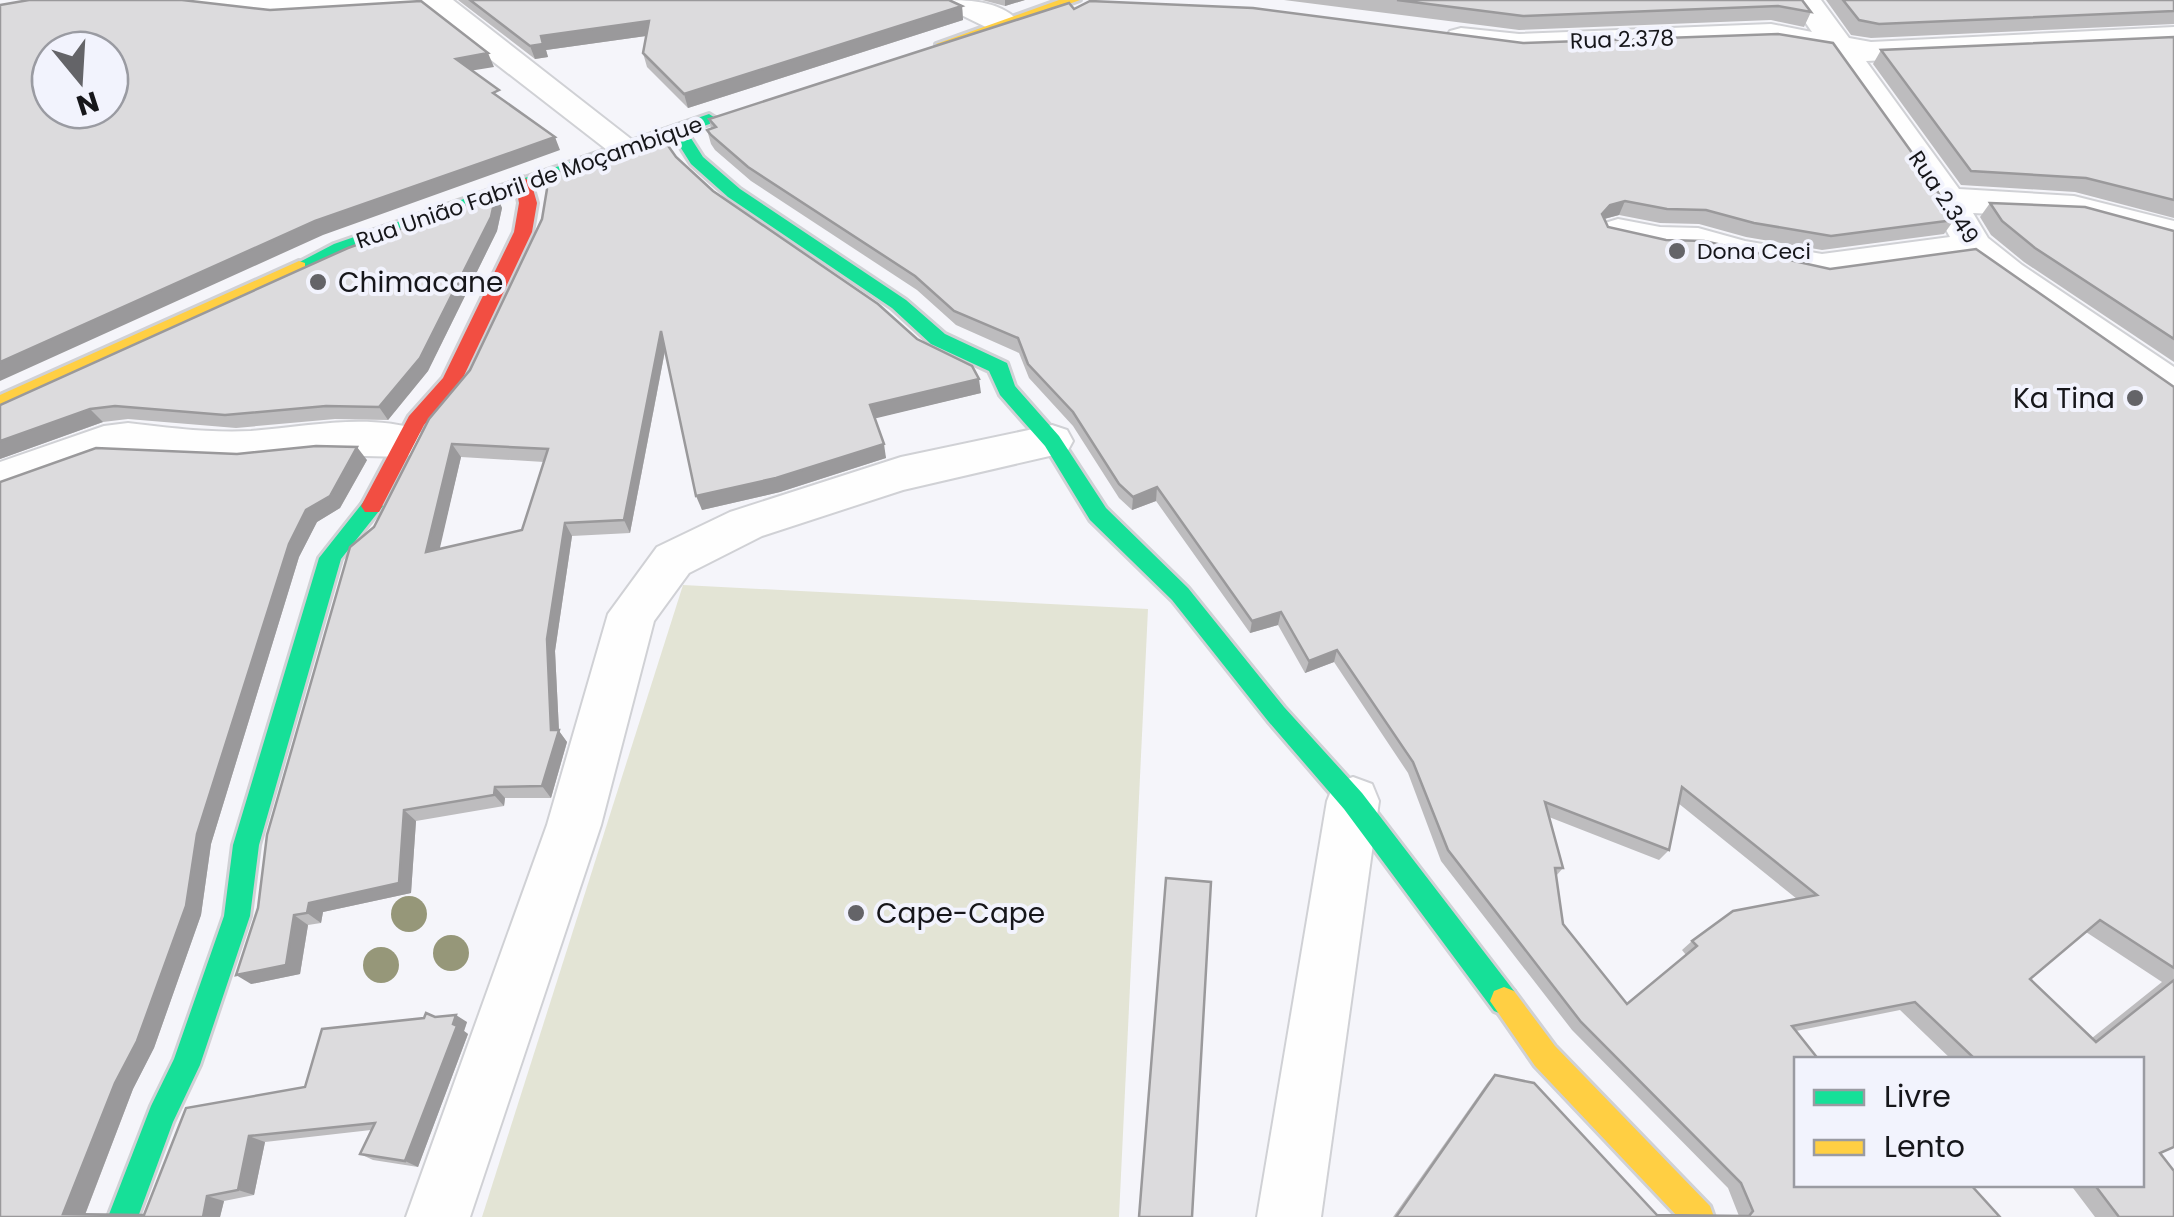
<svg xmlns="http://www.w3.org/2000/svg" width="2174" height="1217" font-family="Poppins,sans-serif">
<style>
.green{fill:#e3e4d5}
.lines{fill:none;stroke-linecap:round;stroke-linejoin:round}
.street-casing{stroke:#d0d1d5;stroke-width:4}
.fast-casing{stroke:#d0d1d5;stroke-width:6}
.slow-casing{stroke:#d0d1d5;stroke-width:6}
.jam-casing{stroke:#d0d1d5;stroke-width:6}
.street{fill:#fefefe;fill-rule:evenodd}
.fast{fill:#16e098;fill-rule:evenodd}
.slow{fill:#ffcf43;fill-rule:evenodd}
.jam{fill:#f24e42;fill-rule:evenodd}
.tree{fill:#969779}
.wall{fill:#bdbcbe;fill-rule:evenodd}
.shaded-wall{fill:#9a999b}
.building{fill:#dcdbdd;stroke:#9a999b;stroke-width:2.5;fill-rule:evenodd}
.poi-dot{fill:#646468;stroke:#f2f3fd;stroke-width:4}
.labels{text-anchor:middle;stroke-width:8;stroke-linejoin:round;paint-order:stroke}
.far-street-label{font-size:22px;fill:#16161a;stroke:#f2f3fd}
.far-poi-label{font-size:22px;fill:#16161a;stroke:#f2f3fd;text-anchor:start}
.poi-label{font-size:28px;fill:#16161a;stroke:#f2f3fd;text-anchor:start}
</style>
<rect width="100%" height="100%" fill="#f5f5fa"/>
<polygon class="green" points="683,585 1148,609 1119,1217 482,1217"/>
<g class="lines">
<g class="street-casing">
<g id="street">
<polygon points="164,0 453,0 640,146 635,153 623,156 611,153 428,11 278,20 179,9 168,7"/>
<path d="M941,0C968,0 1002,0 1021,24L1016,31H994L945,7Z"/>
<path d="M1790,0H1821L1849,38L1871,42L2174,27V47L1866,61L1959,189L2074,196L2174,221V245L2074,218L1973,213L1988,238L2022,265L2174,367V402L2159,397L1966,259L1822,280L1743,265L1697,252L1660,251L1605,239L1599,231L1605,223L1618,219L1660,227L1698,228L1745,241L1822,254L1950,237L1922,187L1828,54C1808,50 1787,44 1767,44C1669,43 1542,68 1450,45L1445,38L1450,31L1461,28L1519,34L1771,24L1812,32Z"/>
<path d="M128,423C169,428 210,433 251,431C305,427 366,413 419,430L425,441L419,452L404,457L326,455L248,463L185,462L128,455L108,457L0,496V462L104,426Z"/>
<polygon points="1052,425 1067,430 1073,441 1067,452 903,490 762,536 689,573 654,621 601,825 470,1217 406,1217 547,825 608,614 657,547 730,512 901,457"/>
<polygon points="1353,777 1372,784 1379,801 1321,1217 1257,1217 1327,801 1334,784"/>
</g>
</g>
<g class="fast-casing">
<g id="fast">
<polygon points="709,114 717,119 715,122 687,132 703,157 740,189 906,300 945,334 1007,363 1015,386 1059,436 1106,508 1188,588 1284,707 1362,793 1514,991 1518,1001 1514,1011 1504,1015 1494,1011 1344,809 1268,721 1172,600 1090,520 1045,446 1000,395 989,371 931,344 892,308 728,197 691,164 674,137 346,252 305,271 293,271 290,267 334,244"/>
<polygon points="372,498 383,506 341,559 259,845 250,916 200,1065 173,1122 138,1217 108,1217 151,1106 174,1059 224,916 233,845 319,558 365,500"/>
</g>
</g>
<g class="slow-casing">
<g id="slow">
<polygon points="1059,0 1080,0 949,47 936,44"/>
<polygon points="299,261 305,263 305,271 0,410 0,395"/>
<polygon points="1504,987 1514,991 1555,1046 1710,1206 1714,1217 1678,1217 1535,1066 1490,1001 1494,991"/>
</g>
</g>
<g class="jam-casing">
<polygon id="jam" points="523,177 531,182 537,203 532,232 461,382 424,425 379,512 365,512 361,506 409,416 443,378 514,232 519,203 515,182"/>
</g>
<use href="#street" class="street"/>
<use href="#fast" class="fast"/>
<use href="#slow" class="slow"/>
<use href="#jam" class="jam"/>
</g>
<g class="tree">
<circle cx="409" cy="914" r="18"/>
<circle cx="451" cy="953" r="18"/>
<circle cx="381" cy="965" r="18"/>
</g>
<g class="wall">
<polygon points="458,0 949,0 962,6 963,20 688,108 647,67 643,53 646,36 546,50 548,57 535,59"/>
<polygon points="982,0 1025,0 1005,6"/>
<polygon points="1284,0 1802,0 1811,12 1804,27 1771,20 1519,30"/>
<polygon points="1826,0 2174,0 2174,24 1871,38 1851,35"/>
<path d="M1074,9L1954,220L1944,234L1822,250L1746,237L1699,224L1660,223L1619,215L1604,219L1608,227L2174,387V1147L2160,1153L2174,1217H2095L2070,1184H2142V1060H1952L1900,1010L1796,1031V1184L2000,1217H1393L1488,1082L1495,1075L1657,1215L1739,1216L1728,1188L1572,1030L1441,861L1408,773L1334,662L1305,673L1278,625L1250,633L1156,501L1132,510L1119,498L1073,426L1029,378L1019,353L956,325L917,290L751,181L715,150L711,144L707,130L711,128L709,119ZM1678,803L1797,899L1692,941L1682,950L1686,955L1627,1004L1563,924L1556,876L1563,868L1549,817L1659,860L1669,850ZM2086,932L2162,982L2092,1038L2030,979Z"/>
<polygon points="2174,37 2174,218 2075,192 1961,185 1873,64 1881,50"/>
<path d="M676,157L713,191L981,393L874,418L886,458L780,492L702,510L665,351L630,533L572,536L555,651L559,731L567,742L551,798H505L504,806L416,821L411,893L323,912L321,923L308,925L300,974L251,984L258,908L374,527ZM461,457L544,462L522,530L439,549Z"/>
<polygon points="496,194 502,208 497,231 428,371 388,420 335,419 236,428 128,419 103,422 0,459 0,405"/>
<polygon points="1990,203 2174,231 2174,362 2024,262 1991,235 1980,217"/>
<polygon points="367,460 340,508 317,522 299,557 211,844 201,915 154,1048 133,1089 85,1215 144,1215 305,1087 435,1017 467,1022 464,1031 468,1034 418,1167 373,1160 360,1154 371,1130 265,1142 254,1195 224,1201 220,1217 0,1217 0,482"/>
</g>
<g class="shaded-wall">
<polygon points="1005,0 1025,0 1005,6"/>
<polygon points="962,6 963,20 688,108 684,94"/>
<polygon points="649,21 653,35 546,50 548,57 535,59 530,46 541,36"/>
<polygon points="488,53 494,67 463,72 456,59"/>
<polygon points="555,137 560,150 323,235 0,381 0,362 315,221"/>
<polygon points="496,194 502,208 497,231 428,371 388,420 379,407"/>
<polygon points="1625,201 1619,215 1604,219 1602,214 1610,205"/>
<polygon points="661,331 666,345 630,533 624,520"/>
<polygon points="979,379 981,393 873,419 870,405"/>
<polygon points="90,409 103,422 0,459 0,441"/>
<polygon points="452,444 461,457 436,565 426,552"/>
<polygon points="884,444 886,458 780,492 702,510 696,496"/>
<polygon points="357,447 367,460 340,508 317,522 299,557 211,844 201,915 154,1048 133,1089 84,1217 63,1214 197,834 289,544 306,510"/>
<polygon points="1157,487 1156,501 1132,510 1133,497"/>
<polygon points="565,523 572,536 555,651 559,731 567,742 551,798 542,786 551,730 547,639"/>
<polygon points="1281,612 1278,625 1250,633 1252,621"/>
<polygon points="1337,650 1334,662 1305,673 1309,661"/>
<polygon points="495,787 505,798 504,806 494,795"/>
<polygon points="404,810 416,821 411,893 323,912 321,923 307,913 309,903"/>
<polygon points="294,915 308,925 300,974 251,984 236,975"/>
<polygon points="456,1015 467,1022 464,1031 468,1034 418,1167 405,1161"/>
<polygon points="249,1136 265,1142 254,1195 238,1190"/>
<polygon points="207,1196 224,1201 220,1217 203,1217"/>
</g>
<g class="building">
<path d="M29,0H182L270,10L421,1L488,53L456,59L499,90L493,93L555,137L315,221L0,362V5ZM50,50H110V110H50Z"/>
<polygon points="470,0 949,0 962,6 684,94 643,53 649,21 541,36 543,44 530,46"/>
<polygon points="1397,0 1802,0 1811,12 1778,6 1523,16"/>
<polygon points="1843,0 2174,0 2174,11 1879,24 1859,20"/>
<path d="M1090,1L1253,8L1523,43L1778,34L1833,43L1928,175L1954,220L1831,236L1754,223L1706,210L1667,209L1625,201L1610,205L1602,214L1608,227L1666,240L1704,241L1830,269L1976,249L2174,387V968L2100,920L2030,979L2096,1042L2174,980V1147L2160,1153L2174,1171V1217H2119L2094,1184H2142V1060H1976L1915,1002L1792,1026L1819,1060H1796V1184H1970L2000,1217H1396L1495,1075L1534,1083L1657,1215L1749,1216L1753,1211L1741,1183L1581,1022L1448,850L1413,762L1337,650L1309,661L1281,612L1252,621L1157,487L1133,497L1119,484L1073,412L1028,364L1018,338L954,311L915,276L748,167L711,135L707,130L716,127L709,119L1069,3L1074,9ZM1682,787L1817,895L1733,911L1692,941L1697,946L1627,1004L1563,924L1555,868H1563L1545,802L1669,850Z"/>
<polygon points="2174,37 2174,200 2086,178 1971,171 1881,50"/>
<path d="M664,140L676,157L713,191L878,304L917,339L972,366L979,379L870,405L884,444L776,478L696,496L661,331L624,520L565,523L547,639L551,730H559L542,786L495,787L494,795L404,810L399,883L309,903L307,913L294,915L286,965L236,975L258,908L267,835L350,547L374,527L429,419L470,370L542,219L547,189L543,176ZM452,444L548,449L522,530L426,552Z"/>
<polygon points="496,194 491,217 420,358 379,407 326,406 225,415 115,406 90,409 0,441 0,405 348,248"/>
<polygon points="1990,203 2085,207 2174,231 2174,339 2035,248 2002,221"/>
<polygon points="316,446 357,447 330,496 306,510 289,544 197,834 186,906 137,1041 115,1083 63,1214 144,1215 186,1108 305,1087 322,1029 424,1018 426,1013 435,1017 456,1015 453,1024 457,1026 405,1161 360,1154 375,1123 249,1136 238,1190 207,1196 203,1217 0,1217 0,482 96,448 237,454"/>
<polygon points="1166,878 1211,882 1192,1217 1139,1217"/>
</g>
<g class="poi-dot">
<circle cx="1677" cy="251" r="10"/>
<circle cx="318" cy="282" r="10"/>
<circle cx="2135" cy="398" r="10"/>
<circle cx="856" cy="913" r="10"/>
</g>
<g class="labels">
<g class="far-street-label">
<text transform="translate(1622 39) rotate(-2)" y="8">Rua 2.378</text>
<text transform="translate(529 182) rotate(-19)" y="8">Rua União Fabril de Moçambique</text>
<text transform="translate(1944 197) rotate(56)" y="8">Rua 2.349</text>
</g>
<g class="far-poi-label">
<text x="1697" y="259">Dona Ceci</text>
</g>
<g class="poi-label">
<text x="338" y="292">Chimacane</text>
<text x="2115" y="408" text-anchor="end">Ka Tina</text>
<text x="876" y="923">Cape-Cape</text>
</g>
</g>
<rect x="1794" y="1057" width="350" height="130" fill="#f2f3fd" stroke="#9a9ba2" stroke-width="2.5"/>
<rect x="1814" y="1090" width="50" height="15" fill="#16e098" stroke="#9a9ba2" stroke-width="2.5"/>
<text x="1884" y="1107" font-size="30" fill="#16161a">Livre</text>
<rect x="1814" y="1140" width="50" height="15" fill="#ffcf43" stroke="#9a9ba2" stroke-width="2.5"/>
<text x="1884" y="1157" font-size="30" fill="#16161a">Lento</text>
<g transform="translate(80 80) rotate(162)"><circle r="48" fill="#f2f3fd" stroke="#9a9ba2" stroke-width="2.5"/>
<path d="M0-8L18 38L0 25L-18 38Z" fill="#646468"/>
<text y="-15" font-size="28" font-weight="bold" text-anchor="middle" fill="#16161a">N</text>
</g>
</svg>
